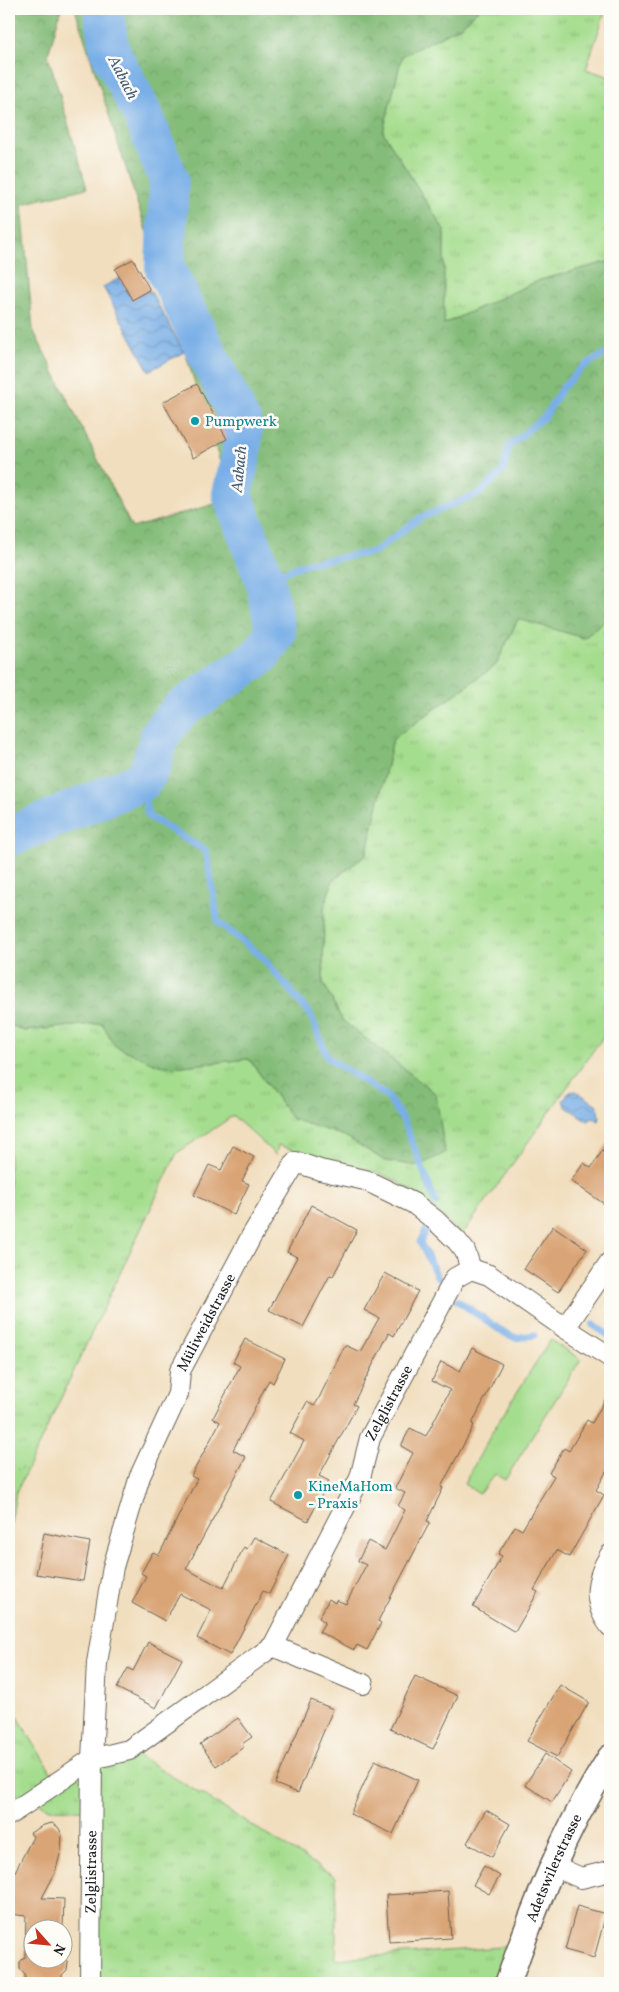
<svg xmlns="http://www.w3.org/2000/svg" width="619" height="1992" font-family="Vollkorn,serif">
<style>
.grass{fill:url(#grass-tufts);stroke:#607c55}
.forest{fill:url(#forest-crowns);stroke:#506c4a}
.green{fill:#a5dd8e;stroke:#607c55}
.water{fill:url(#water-waves);stroke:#4a6682}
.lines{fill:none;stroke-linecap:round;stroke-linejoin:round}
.stream{stroke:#79afe7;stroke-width:7}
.river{stroke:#79afe7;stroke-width:40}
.building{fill:#d9a476}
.minor-casing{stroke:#676055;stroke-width:22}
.tertiary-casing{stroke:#676055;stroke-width:28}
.minor{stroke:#fff;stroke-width:20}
.tertiary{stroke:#fff;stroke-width:25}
.culture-dot{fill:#0f9aa8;stroke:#fdfcf7;stroke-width:2}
.labels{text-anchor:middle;stroke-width:5;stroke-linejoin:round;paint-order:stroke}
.culture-label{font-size:15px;fill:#0d838f;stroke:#fdfcf7;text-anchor:start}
.street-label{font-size:15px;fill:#1c1c1c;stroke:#fdfcf7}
.water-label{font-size:16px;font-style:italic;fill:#465e77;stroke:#fdfcf7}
</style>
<defs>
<pattern id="grass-tufts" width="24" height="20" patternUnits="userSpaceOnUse" patternTransform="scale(1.25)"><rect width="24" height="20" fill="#a5dd8e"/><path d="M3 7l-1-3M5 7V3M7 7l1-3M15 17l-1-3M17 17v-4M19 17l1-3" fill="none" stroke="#8dbd7a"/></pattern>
<pattern id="forest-crowns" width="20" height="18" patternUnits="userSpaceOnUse" patternTransform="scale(1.25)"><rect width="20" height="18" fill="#84bc79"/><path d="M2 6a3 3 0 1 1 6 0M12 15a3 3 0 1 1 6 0" fill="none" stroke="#71a168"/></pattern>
<pattern id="water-waves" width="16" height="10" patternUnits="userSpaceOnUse" patternTransform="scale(1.25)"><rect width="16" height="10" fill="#79afe7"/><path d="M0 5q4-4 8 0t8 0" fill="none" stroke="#628eba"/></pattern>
</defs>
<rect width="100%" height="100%" fill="#fdfcf7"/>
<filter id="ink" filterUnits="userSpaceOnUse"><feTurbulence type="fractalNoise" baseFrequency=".02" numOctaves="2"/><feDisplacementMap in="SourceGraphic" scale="10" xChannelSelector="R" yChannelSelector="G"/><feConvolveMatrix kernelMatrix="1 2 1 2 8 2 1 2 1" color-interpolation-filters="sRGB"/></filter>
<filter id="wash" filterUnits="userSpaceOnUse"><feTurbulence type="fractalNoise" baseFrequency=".0096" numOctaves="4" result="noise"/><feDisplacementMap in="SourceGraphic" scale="20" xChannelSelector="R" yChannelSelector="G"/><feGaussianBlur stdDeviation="1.12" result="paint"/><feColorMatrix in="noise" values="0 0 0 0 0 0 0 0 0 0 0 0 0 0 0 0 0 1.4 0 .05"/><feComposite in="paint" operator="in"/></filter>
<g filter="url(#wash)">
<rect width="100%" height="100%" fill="#f1debe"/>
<g class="grass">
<polygon points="479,9 606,9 586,69 610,77 610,261 540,280 443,324 444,230 383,132 402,56 461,26"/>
<path d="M610,617V1027L462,1235C441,1215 418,1193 392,1179C373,1168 346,1167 325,1163V1160L278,1145L276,1155L233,1116L177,1153L16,1493L9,1534V1024L24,1031L102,1023L160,1064L173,1067L249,1059L292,1119L345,1136L385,1161L436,1094L342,1020L323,982L324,907L333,880L366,855L393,739L496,665L518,619L584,638Z"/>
<polygon points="9,1702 57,1782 129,1750 336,1877 336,1959 501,1947 520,1950 508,1983 98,1983 97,1811 50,1809 25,1795 9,1806"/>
</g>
<polygon class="forest" points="9,9 61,9 48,55 87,188 22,204 33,330 132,528 232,499 75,9 479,9 461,26 402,56 383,132 444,230 444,324 540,280 610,261 610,617 584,638 518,619 496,665 393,739 366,855 333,880 324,907 323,982 342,1020 436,1094 445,1153 418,1166 385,1161 345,1136 292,1119 249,1059 173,1067 158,1065 115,1046 102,1023 24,1031 9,1024"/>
<polygon class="green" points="550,1340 581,1359 505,1480 495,1474 479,1494 464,1484 494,1429"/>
<g class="water">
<polygon points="120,278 132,300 150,290 184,352 149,371 103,287"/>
<polygon points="576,1091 597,1105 599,1110 598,1113 600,1117 599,1121 593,1118 588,1121 566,1107 563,1101 569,1092"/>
</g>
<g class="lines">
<g class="stream">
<polyline points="265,580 307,563 374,552 420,518 480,493 503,471 509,446 546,415 562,388 584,366 610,351"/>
<polyline points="142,781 148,816 206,851 218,922 262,957 310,1014 328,1058 387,1096 403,1120 436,1203"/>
<polyline points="427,1229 420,1242 438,1278"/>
<polyline points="458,1301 503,1332 516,1338 534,1335"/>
<polyline points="593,1325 610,1336"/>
</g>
<polyline class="river" points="9,837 142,781 150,768 161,733 180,710 260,656 276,633 265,580 232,494 241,457 243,426 165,268 169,180 142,113 110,51 103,9"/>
</g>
<g id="blocks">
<g class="building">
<polygon points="133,259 150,290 132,300 115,269"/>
<polygon points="197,384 227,439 193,458 163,402"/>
<polygon points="610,1139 610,1208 571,1181 584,1163 591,1168"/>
<polygon points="233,1146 254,1157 242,1181 249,1184 234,1215 194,1195 209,1165 221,1170"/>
<polygon points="311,1205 357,1230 333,1276 330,1275 303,1327 269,1310 297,1257 287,1252"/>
<polygon points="553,1226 587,1249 558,1292 524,1269"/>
<polygon points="385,1273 418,1291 394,1336 389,1333 353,1404 357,1406 319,1476 329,1481 308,1521 271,1502 304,1441 290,1433 307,1402 314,1406 318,1400 345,1345 360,1352 379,1318 364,1310"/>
<polygon points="245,1339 285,1359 273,1383 269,1380 233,1450 246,1457 186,1569 223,1588 244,1547 247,1549 254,1537 289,1555 269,1594 263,1591 230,1655 197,1638 211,1610 180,1594 165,1621 132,1603 146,1576 141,1573 153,1552 159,1555 197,1479 191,1476 220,1422 213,1418 240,1366 233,1362"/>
<polygon points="472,1348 502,1364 472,1424 474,1425 441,1487 443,1488 427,1521 430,1522 378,1621 381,1623 367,1650 357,1645 354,1650 319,1632 325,1622 319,1618 329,1599 335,1603 336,1600 346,1604 366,1565 358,1561 368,1541 385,1550 405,1510 398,1506 405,1493 395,1488 413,1453 401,1446 410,1428 426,1436 450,1390 432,1381 441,1362 460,1371"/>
<polygon points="610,1391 610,1465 596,1490 604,1495 569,1557 557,1550 534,1590 538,1592 515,1632 473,1607 502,1556 498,1554 515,1526 522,1530 554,1476 549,1473 564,1448 569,1451 587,1420 592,1423"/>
<polygon points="44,1533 90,1542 83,1581 36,1574"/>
<polygon points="148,1642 182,1659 156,1708 117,1688 128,1668 133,1671"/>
<polygon points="415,1676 458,1696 433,1749 390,1729"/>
<polygon points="560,1685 589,1702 557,1757 527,1741"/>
<polygon points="311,1700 333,1709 298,1793 275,1784"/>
<polygon points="238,1718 252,1737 242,1744 244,1747 216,1766 200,1744"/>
<polygon points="545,1754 571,1772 552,1802 525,1785"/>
<polygon points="375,1760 418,1780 393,1834 350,1814"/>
<polygon points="486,1810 510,1824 492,1857 467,1843"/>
<polygon points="52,1823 58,1827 62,1834 61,1851 55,1873 42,1898 64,1899 62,1955 62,1930 32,1930 32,1960 62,1960 62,1957 68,1962 67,1970 62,1975 62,1983 25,1983 25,1975 20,1969 20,1962 25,1957 26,1916 9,1914 9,1883 33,1837 30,1833 44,1825"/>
<polygon points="484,1866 500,1876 489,1894 473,1885"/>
<polygon points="448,1891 451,1938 389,1942 386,1895"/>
<polygon points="577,1906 606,1914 594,1958 565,1950"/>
</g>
</g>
</g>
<g filter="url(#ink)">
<use href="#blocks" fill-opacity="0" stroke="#676055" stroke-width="1"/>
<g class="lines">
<g class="minor-casing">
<g id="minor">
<polyline points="565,1328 610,1262"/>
<path d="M610,1555C595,1580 592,1602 610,1626"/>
<polyline points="273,1646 363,1684"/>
<path id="s1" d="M9,1815L92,1759L129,1750L273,1646L360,1478L370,1438L455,1278L471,1269L489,1275L565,1328L610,1357"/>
<polyline points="552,1865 581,1878 610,1871"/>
<path id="s2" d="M90,1983L92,1759L97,1663L113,1567L140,1476L178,1394L180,1371L251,1237L296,1162L320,1170L365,1180L413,1203L435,1220L457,1241L465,1251L471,1269"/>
</g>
</g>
<g class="tertiary-casing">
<g id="tertiary">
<path id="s3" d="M508,1983C535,1904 565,1829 610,1758"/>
</g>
</g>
<use href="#minor" class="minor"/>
<use href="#tertiary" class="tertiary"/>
</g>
</g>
<g class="culture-dot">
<circle cx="195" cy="421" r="5"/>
<circle cx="298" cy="1495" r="5"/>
</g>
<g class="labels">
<g class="culture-label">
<text x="205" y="426">Pumpwerk</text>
<text x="308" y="1491">KineMaHom<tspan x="308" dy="17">- Praxis</tspan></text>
</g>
<g class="street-label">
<text dy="5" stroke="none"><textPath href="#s2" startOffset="681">Müliweidstrasse</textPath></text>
<text dy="5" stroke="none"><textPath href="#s1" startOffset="586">Zelglistrasse</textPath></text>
<text dy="5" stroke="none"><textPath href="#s3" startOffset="124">Adetswilerstrasse</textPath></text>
<text dy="5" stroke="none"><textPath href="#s2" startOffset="111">Zelglistrasse</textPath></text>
</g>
<g class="water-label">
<text transform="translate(124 77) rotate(63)" y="6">Aabach</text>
<text transform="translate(238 469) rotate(-84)" y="6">Aabach</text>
</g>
</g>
<rect width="619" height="1992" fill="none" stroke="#fdfcf7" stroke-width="30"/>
<g transform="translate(48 1944) rotate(117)"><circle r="24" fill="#fdfcf7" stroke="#a3a29f"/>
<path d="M0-4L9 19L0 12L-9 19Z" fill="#c8321e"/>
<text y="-8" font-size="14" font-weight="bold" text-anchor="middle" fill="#1c1c1c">N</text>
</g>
</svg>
